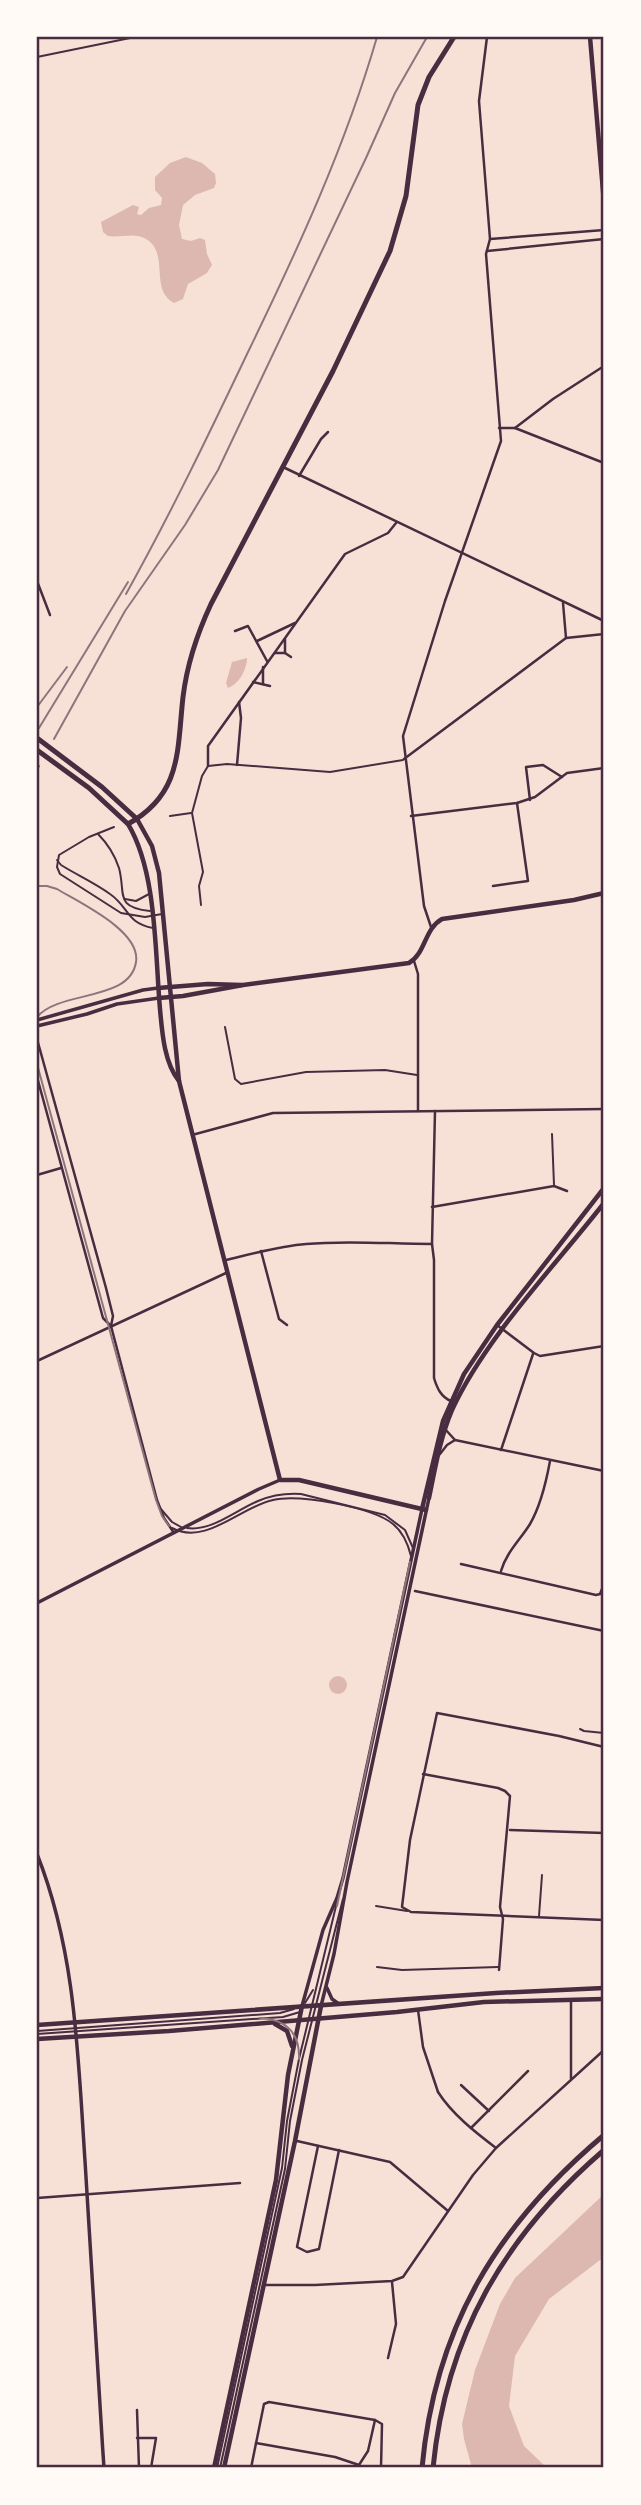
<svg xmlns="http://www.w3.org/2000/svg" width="641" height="2505" font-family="Georgia,serif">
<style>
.water{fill:#dcb8b0}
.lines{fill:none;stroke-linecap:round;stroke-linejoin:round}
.service{stroke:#4a2c40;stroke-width:2}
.pedestrian{stroke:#4a2c40;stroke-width:2.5}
.minor{stroke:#4a2c40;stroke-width:2.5}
.tertiary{stroke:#4a2c40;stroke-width:3.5}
.secondary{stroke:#4a2c40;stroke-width:4.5}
.primary{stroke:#4a2c40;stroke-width:5}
.tram{stroke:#8f747c;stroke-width:2}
.rail{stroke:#8f747c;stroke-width:2}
.neatline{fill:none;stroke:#4a2c40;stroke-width:2.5}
</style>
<rect width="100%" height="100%" fill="#f7e1d7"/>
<g class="water">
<path d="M186,157L202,163L215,174L216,183L214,188L195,195L183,205L179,225L182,239L191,241L200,238L205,240L207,254L212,265L207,273L188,284L183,299L174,303C149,290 170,253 146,239C134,232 121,238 108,236L103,232L101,222L133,205L139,207L137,214L141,215L149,208L161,205L162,198L155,190V177L170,163Z"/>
<path d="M247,658C247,669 239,684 228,688L226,683L232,662Z"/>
<circle cx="338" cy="1685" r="9"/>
<polygon points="604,2194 604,2257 549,2299 515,2356 509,2406 524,2446 547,2468 472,2468 464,2439 462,2424 475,2370 500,2304 515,2278"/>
</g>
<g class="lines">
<g class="service">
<polyline points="37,57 135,37"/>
<polyline points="170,816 191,813"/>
<polyline points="114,827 89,837 59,855 57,867 60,874 121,913 145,917 162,914"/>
<path d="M98,834C107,843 115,856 119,868C126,894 114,907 150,911"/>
<path d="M57,860L61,865C77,875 95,883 110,894C129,907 126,923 153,928"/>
<polyline points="125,899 136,901 149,894"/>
<polyline points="201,905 199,886 203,872 192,813 202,776 208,766 227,764 330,772 403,760"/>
<polyline points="225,1027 235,1079 241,1084 306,1072 385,1070 417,1075"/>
<polyline points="552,1134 554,1185"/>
<polyline points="160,1508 172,1522 181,1527"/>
<path d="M172,1528C206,1546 240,1507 273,1500C299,1494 372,1507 393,1524C403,1532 408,1544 411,1556"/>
<path d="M187,1528C211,1532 236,1510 258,1501C272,1495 286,1493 301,1494L385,1515L405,1530L413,1548"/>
<polyline points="580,1729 584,1731 604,1733"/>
<polyline points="376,1906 407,1911"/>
<polyline points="539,1916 542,1875"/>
<polyline points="377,1967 402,1970 498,1967"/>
<polyline points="305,2003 313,1990"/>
<polyline points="37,2031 280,2013 294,2009"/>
<polyline points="37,2034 283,2017 300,2012"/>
<polyline points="37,2161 38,2161"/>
<polyline points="217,2468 282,2168 287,2121 299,2059 337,1902"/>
<polyline points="220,2468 285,2169 290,2121 302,2060 343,1899"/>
</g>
<g class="pedestrian">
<polyline points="235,631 248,626 267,661"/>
<polyline points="285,639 285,653"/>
<polyline points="257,641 295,623"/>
<polyline points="275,653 285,653 291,657"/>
<polyline points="263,667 263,684"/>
<polyline points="253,682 270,686"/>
<polyline points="237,765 241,718 239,702"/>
<polyline points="208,766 208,746 345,554 388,533 396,523"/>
<polyline points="415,1591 604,1631"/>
<polyline points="571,2000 571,2079"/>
<polyline points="418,2010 423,2047 438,2092"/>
</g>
<g class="minor">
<polyline points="490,239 604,230"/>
<polyline points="487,251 604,239"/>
<polyline points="499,428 515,428 604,463"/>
<polyline points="515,428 553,399 604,366"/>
<polyline points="283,467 604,621"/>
<polyline points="299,476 321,439 328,432"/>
<polyline points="37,581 50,615"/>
<polyline points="563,603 566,638"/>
<polyline points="404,759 566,638 604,634"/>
<polyline points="530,800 526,767 543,765 562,777"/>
<polyline points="411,816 517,803 535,797 567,773 604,768"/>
<polyline points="493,886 528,881 517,803"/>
<polyline points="431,927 424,906 403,736 445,601 501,441 486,254 490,239 479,101 487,37"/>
<polyline points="414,961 418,974 418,1111"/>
<polyline points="37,1039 106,1288 113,1316 111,1326 157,1500 164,1518 174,1533"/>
<polyline points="37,1077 103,1318 111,1326"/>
<path d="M435,1111L432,1244L434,1260V1378C437,1388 441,1397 451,1401"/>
<polyline points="192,1135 273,1113 604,1109"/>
<polyline points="37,1175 61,1168"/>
<polyline points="432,1207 554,1186 567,1191"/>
<polyline points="261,1251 279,1319 287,1325"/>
<path d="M226,1260C251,1254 280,1246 306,1244C347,1240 390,1244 432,1244"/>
<polyline points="497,1325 534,1353 540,1356 604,1346"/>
<polyline points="37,1361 226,1273"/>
<polyline points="445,1429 455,1440 604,1471"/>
<polyline points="501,1450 533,1354"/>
<polyline points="440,1454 447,1445 455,1440"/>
<polyline points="461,1564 596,1595 600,1594 604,1584"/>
<path d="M501,1571C506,1553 520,1540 530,1524C541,1505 546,1483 550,1461"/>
<polyline points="604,1747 559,1736 437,1713 410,1840 402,1907 411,1912 604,1920"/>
<polyline points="423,1774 498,1788 505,1791 510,1796 500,1907 503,1919 499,1970"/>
<polyline points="510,1830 604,1833"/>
<polyline points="461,2085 489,2111"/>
<path d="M438,2092C452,2114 475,2132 496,2148"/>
<polyline points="471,2128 528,2071"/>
<polyline points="297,2141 390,2162 448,2211"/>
<polyline points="318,2146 297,2247 307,2252 319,2249 339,2150"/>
<polyline points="37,2198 240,2183"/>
<polyline points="264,2285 315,2285 392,2281 403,2277 473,2175 496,2148 604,2050"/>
<polyline points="388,2358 396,2324 392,2282"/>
<polyline points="137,2410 139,2468"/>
<polyline points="137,2438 156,2438 151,2468"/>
<polyline points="256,2443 335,2457 359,2465"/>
<polyline points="251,2468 264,2404 269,2402 375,2420 382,2424 381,2468"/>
<polyline points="357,2468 368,2451 375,2420"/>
</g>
<g class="tertiary">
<polyline points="37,1020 143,990 158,988"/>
<polyline points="37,1026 87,1014 117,1004 159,998"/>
<polyline points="37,1603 259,1489 280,1480"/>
<path d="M37,1854C76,1952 78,2057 85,2161C91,2264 97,2366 104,2468"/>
<polyline points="327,1988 332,1999 339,2004"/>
<polyline points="302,2006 323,1930 337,1898 343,1878 422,1509"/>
<polyline points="321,2006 334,1954 347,1882 429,1498"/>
</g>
<g class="secondary">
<polyline points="590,37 604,203"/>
<polyline points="137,819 152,846 159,873 179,1081 280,1480 299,1480 426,1510"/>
<path d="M128,824C157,872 155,953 160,1009C162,1031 164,1063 179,1081"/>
<polyline points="158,988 208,984 242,985"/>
<path d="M159,998L183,996L243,985L409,963C426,953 424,929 442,919L574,900L604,893"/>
<path d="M429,1498C435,1469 440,1438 452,1410C485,1338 555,1266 604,1203"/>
<polyline points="422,1509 443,1421 464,1374 497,1325 604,1188"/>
<polyline points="275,2024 287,2031 292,2046"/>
<polyline points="37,2025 496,1993 604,1988"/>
<polyline points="37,2039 169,2031 397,2012 484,2002 604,1999"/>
<polyline points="214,2468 276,2180 288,2075 302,2006"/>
<polyline points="224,2468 295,2141 321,2006"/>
</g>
<g class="primary">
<polyline points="37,738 102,787 137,819"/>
<path d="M37,750L89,788L128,824C182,794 177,751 183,697C187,664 197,634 211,604L333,371L390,251L406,196L418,105L429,77L454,37"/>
<path d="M422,2468C435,2327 497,2225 604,2135"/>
<path d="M433,2468C446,2336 504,2236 604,2150"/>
</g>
<g class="tram">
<path d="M37,886H47L57,889C80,903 141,931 136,962C130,1002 60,990 37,1017"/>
<polyline points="37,1064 156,1500 162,1516 169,1526"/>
<polyline points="337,1906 410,1562"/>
<path d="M260,2018C286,2019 300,2033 299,2059"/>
</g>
<g class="rail">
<path d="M126,594C170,515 209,434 248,352C298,249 345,147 377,37"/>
<polyline points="37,707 67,667"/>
<polyline points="39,728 128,582"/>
<polyline points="54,739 125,611 185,525 218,470 366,158 395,93 427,37"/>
<polyline points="37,770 39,766"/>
</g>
</g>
<rect width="641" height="2505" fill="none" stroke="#fffaf5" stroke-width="77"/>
<rect x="38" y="38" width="564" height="2428" class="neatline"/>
</svg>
